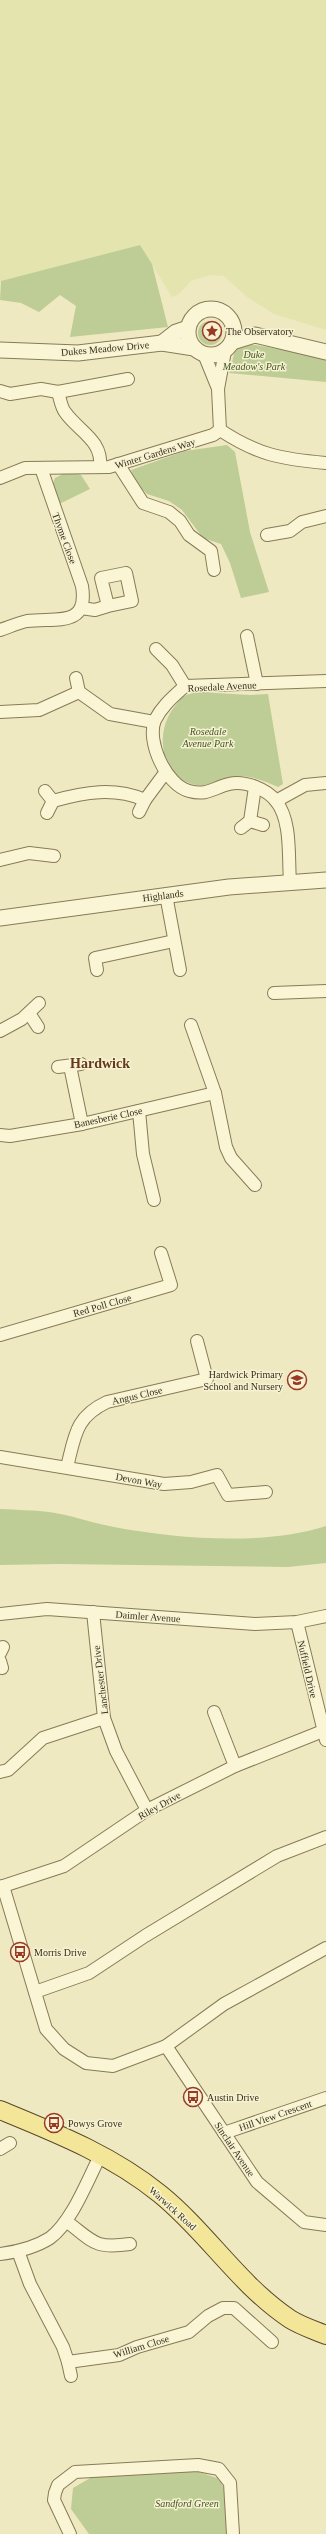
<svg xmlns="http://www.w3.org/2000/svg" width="326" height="2534" font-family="'Times New Roman',serif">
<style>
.farmland{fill:#e4e4af}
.green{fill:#bdcd95}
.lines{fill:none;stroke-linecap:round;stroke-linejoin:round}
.minor-casing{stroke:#897a58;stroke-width:14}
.tertiary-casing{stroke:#897a58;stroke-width:17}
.primary-casing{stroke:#56472d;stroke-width:20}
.minor{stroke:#f9f5d5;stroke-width:12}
.tertiary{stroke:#f9f5d5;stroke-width:15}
.primary{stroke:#f3e698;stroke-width:18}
.labels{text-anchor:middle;stroke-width:3;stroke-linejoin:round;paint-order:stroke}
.poi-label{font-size:10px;fill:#382f1d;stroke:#f6f2d1;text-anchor:start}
.street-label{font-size:10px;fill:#382f1d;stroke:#f6f2d1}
.park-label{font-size:10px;font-style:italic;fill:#405523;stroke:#f6f2d1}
.district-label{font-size:14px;font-weight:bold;fill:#65381c;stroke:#f6f2d1}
</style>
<rect width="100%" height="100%" fill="#efe9c1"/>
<polygon class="farmland" points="0,0 326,0 326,330 274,314 247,297 224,276 210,275 191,281 178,295 172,297 140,245 0,282"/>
<g class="green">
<polygon points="140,245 152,264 168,327 70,337 76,306 60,295 39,312 21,303 0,300 1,281"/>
<circle cx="210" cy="333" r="12"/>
<polygon points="243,343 326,357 326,382 229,373 235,351"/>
<polygon points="227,445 235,452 250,532 269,592 241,598 230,563 221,544 203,538 182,510 169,501 147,494 136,483 131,470 185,451"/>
<polygon points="69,471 81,475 90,489 55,506 52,486 55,478"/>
<path d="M198,692L250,695L268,694L283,784L278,787C266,782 253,776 240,776C222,775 208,791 189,783C158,771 156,729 175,706C178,703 180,698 183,697C188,694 193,693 198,692Z"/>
<path d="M0,1509C16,1510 33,1510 49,1512C71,1515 92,1523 114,1527C178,1539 264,1546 326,1526V1563L288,1567L59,1564L0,1565Z"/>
<polygon points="196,2471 220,2479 228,2499 230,2534 89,2534 71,2509 73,2488 92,2477"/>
</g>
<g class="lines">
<g class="minor-casing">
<g id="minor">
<polyline points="204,354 217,386"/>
<polyline points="0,391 10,394 41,389 58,392 128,379"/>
<path d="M58,392C60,398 61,407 65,412C78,431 103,440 100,467"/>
<path d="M220,430C258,455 281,459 326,463"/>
<polyline points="118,464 143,503 169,512 180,521 189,535 211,551 214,570"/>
<polyline points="0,478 25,468 109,467 213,435 220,430 218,389 225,351"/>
<polyline points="267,535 290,531 302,522 326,516"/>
<polyline points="81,608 95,610 108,606 101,578 126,573 132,601 108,606"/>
<path d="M0,630C9,627 18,623 27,621C54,617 89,629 82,586L41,468"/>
<polyline points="247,636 257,684"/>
<polyline points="156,649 172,665 185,686"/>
<polyline points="76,678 79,692"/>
<polyline points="0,712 39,710 79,692 110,714 154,722"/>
<polyline points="45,791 53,801 47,813"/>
<path d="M53,801C85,792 114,787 145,800L165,773"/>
<polyline points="276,801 305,785 326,783"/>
<polyline points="139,812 145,800"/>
<polyline points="250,821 255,787"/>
<polyline points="241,828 250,821 263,825"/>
<polyline points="0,860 29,853 54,856"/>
<path d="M290,881C288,857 292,821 276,801C267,789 244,780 229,784C213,788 207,796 189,791C166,785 146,741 155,720C162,706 173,697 185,686L326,681"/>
<polyline points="166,895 180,970"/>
<polyline points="97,970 95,958 174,941"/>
<polyline points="274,993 326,991"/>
<polyline points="29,1013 38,1027"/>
<polyline points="191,1025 215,1093 226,1147 231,1158 255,1185"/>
<polyline points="0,1031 22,1019 39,1003"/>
<polyline points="70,1066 82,1124"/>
<polyline points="58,1067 81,1064"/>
<polyline points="139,1111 143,1154 154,1200"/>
<polyline points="0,1135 10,1136 82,1124 215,1093"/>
<polyline points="0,1335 171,1285 161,1253"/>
<polyline points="0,1457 164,1484 191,1482 217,1475 228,1495 266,1492"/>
<path d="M67,1467C75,1436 75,1417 107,1402L207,1379L197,1341"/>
<polyline points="93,1612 104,1718 116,1751 147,1810"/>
<polyline points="0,1614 47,1609 255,1624 297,1622 326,1616"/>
<polyline points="297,1622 326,1740"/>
<polyline points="0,1653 3,1647"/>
<polyline points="0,1661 2,1668"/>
<polyline points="214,1712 235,1766"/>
<polyline points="0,1772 8,1770 43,1738 104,1718"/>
<polyline points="3,1886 46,2029 64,2049 86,2063 113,2066 166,2046 224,2004 326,1948"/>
<polyline points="0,1887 64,1866 147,1810 235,1766 323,1731"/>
<polyline points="35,1992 89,1973 145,1936 277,1856 326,1837"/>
<polyline points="166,2046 257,2182 304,2222 326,2225"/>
<polyline points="224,2133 326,2098"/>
<polyline points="0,2149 10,2143"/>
<path d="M66,2221C94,2242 94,2249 130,2244"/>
<polyline points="18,2251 30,2284 63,2347 68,2362 119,2355 137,2347 189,2332 208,2316 223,2308 234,2308 272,2342"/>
<path d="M0,2254C16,2252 36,2247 50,2238C72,2222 88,2179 101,2154"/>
<polyline points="68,2362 71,2376"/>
<polyline points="70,2534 54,2500 55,2493 58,2485 75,2472 198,2465 219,2469 230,2483 233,2534"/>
</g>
</g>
<g class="tertiary-casing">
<g id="tertiary">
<circle cx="211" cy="332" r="23"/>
<polyline points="232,342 255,335 326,352"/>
<polyline points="162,343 176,332 188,328"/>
<polyline points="0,350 78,353 162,343 194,348"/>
<polyline points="0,918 229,887 326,880"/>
</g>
</g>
<g class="primary-casing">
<path id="primary" d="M0,2110C56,2133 112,2155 160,2194C207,2232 239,2285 290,2319C301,2326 314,2330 326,2335"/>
</g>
<use href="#minor" class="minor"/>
<use href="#tertiary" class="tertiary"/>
<use href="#primary" class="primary"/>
</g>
<defs>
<g id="sight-ring" transform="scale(1)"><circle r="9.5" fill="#f6f2d1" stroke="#993a27" stroke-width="1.5"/><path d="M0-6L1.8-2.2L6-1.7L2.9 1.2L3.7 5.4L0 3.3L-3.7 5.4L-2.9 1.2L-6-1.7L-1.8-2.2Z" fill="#993a27"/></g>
<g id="school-ring" transform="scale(1)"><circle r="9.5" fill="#f6f2d1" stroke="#993a27" stroke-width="1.5"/><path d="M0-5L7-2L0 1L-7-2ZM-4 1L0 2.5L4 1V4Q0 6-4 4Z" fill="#993a27"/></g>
<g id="bus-ring" transform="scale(1)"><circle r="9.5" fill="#f6f2d1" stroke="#993a27" stroke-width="1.5"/><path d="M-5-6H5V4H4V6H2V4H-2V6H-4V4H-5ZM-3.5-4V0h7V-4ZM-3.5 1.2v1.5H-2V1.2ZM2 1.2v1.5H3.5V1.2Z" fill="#993a27"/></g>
</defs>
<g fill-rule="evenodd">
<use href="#sight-ring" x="212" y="331"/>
<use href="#school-ring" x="297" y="1380"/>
<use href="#bus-ring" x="20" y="1952"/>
<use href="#bus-ring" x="193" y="2097"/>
<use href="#bus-ring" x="54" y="2123"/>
</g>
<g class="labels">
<g class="poi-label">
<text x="226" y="335">The Observatory</text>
<text x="283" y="1378" text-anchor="end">Hardwick Primary<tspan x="283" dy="12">School and Nursery</tspan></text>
<text x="34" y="1956">Morris Drive</text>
<text x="207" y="2101">Austin Drive</text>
<text x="68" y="2127">Powys Grove</text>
</g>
<g class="street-label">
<text transform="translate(105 348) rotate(-5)" y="4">Dukes Meadow Drive</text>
<text transform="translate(155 453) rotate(-17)" y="4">Winter Gardens Way</text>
<text transform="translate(65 538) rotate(70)" y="4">Thyme Close</text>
<text transform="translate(222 686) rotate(-3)" y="4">Rosedale Avenue</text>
<text transform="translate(163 895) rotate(-7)" y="4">Highlands</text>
<text transform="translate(108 1117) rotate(-12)" y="4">Banesberie Close</text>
<text transform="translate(102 1305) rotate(-16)" y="4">Red Poll Close</text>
<text transform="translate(137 1395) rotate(-13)" y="4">Angus Close</text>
<text transform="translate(139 1480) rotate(10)" y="4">Devon Way</text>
<text transform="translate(148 1616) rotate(4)" y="4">Daimler Avenue</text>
<text transform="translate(308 1669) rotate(77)" y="4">Nuffield Drive</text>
<text transform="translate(100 1680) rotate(-97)" y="4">Lanchester Drive</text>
<text transform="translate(159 1805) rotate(-29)" y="4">Riley Drive</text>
<text transform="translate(275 2115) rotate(-19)" y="4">Hill View Crescent</text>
<text transform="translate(235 2149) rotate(56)" y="4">Sinclair Avenue</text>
<text transform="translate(173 2208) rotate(42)" y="4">Warwick Road</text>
<text transform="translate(141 2346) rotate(-17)" y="4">William Close</text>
</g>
<g class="park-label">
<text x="254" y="358">Duke<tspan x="254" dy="12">Meadow's Park</tspan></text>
<text x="208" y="735">Rosedale<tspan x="208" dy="12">Avenue Park</tspan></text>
<text x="187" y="2507">Sandford Green</text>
</g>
<g class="district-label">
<text x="100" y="1068">Hardwick</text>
</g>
</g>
</svg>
